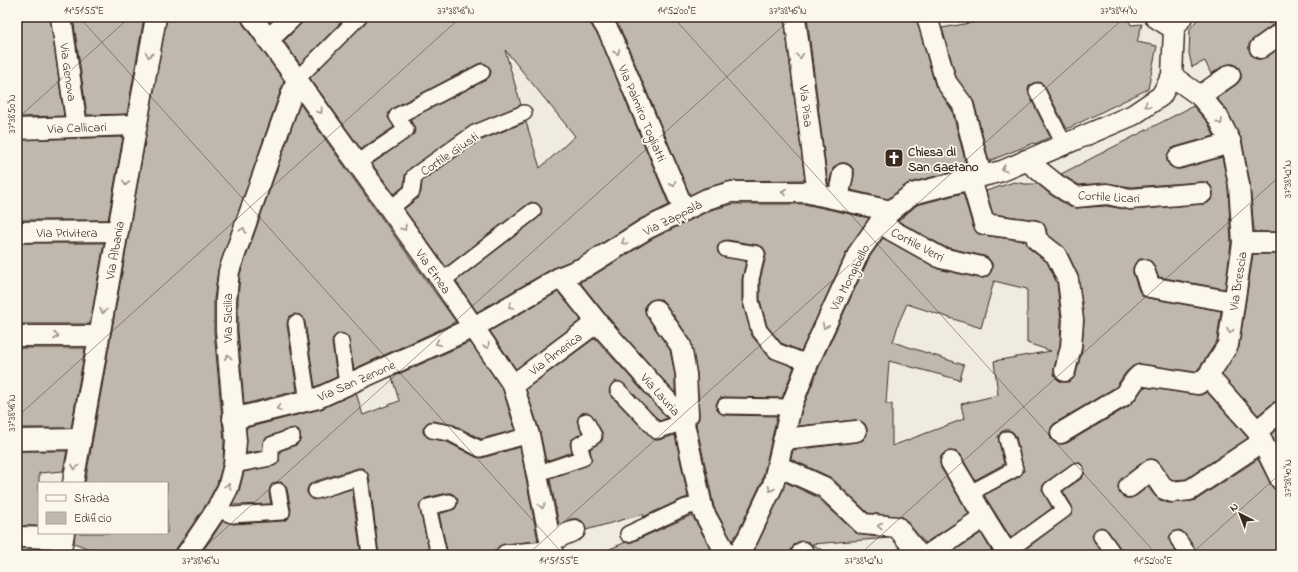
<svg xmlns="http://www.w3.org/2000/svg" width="1298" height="572" font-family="'Indie Flower',sans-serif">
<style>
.building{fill:#c0b8ad;stroke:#3b2a1e;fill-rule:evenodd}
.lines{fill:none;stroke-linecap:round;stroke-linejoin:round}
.pedestrian-casing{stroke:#3b2a1e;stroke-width:18}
.minor-casing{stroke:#3b2a1e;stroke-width:23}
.pedestrian{stroke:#fbf7ec;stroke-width:15}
.minor{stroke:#fbf7ec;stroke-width:20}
.oneway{stroke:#9b9085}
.ticks{fill:none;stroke:#3b2a1e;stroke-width:1;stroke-opacity:0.45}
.labels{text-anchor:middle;stroke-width:3.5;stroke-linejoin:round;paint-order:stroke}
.street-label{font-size:13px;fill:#3b2a1e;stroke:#fbf7ec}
.poi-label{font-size:13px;font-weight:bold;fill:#3b2a1e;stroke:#fbf7ec;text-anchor:start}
.neatline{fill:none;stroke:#3b2a1e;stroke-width:1.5}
.ticks-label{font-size:10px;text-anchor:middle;fill:#3b2a1e}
</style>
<rect width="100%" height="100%" fill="#f0ebe0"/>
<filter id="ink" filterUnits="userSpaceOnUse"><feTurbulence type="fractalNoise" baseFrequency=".025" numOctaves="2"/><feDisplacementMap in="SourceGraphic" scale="8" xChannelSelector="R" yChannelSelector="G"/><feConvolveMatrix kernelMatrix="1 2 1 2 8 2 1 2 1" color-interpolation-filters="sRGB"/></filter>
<g filter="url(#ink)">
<g class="building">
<polygon points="17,17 50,17 64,116 17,117"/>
<polygon points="73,17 144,17 127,114 87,115"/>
<polygon points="167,17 241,17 243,24 284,81 218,270 214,299 214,331 224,441 223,463 217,484 207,503 176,549 175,555 105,555 74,543 75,533 167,533 167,483 85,483"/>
<polygon points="303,17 346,17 300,64 284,41 300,25 303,21"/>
<polygon points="368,17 589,17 590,23 600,39 669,205 640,219 580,257 555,267 477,312 456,281 538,218 541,214 542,209 540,206 536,203 531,202 528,204 446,267 404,209 418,198 421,192 422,181 479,141 526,122 540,168 575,136 505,50 521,105 470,126 409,169 405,175 404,186 394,194 372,164 414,134 415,129 410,119 486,80 490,76 491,72 490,68 486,64 482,63 478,64 393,108 389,112 388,117 394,127 361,149 310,78 365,23"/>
<polygon points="613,17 784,17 805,180 731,181 704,188 690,195 621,30"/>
<polygon points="807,17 916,17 935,85 952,110 967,168 909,183 888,199 851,190 854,176 854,170 850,165 846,163 840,163 834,167 828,185"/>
<polygon points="975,17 1127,17 1131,25 1142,24 1137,42 1157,46 1148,89 1067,129 1045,87 1042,83 1038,82 1033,83 1029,86 1028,90 1029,95 1050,137 1035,144 1034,143 989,161 974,102 956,77 942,28 975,22"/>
<polygon points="1199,17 1281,17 1281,22 1274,24 1253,39 1249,44 1249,49 1251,55 1256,59 1261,59 1267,57 1281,47 1281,232 1254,232 1250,183 1242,141 1228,112 1217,98 1237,84 1241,79 1241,74 1239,68 1234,64 1229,64 1223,66 1211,74 1205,61 1192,67 1189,53 1190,29"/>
<polygon points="300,104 456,322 354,369 348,337 344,334 340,333 336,335 333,338 332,343 337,377 315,387 305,322 303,318 300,315 294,314 290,316 288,319 287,324 297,391 244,404 238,330 238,300 240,274"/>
<path d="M1193,106L1208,123L1214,136L1175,147L1170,150L1167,156V161L1170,166L1176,169H1181L1222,157L1228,186L1231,243L1225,289L1159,277L1152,262L1146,259H1140L1136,262L1133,268V273L1139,291L1143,296L1148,298L1221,311L1217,341L1199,368L1195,372L1142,364L1133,366L1126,372L1116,387L1055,423L1051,428L1050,434L1051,439L1056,443L1062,444L1067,443L1129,406L1134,401L1144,387L1196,395H1201L1207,392L1248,438L1186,479L1171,480L1160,464L1156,460L1150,459L1144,461L1122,478L1119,482L1118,488L1120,494L1125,498H1131L1136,496L1148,487L1155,496L1160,500L1168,503L1192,501L1196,500L1258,459L1271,485L1274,489L1281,492V555H1198L1196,550L1185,534L1182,531L1178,530L1173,532L1170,535L1169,539L1171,544L1178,555H1122L1120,548L1108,531L1105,528L1101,527L1096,529L1093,533L1092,536L1094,541L1102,552L1101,555H1019V554L1072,514L1073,510L1072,506L1063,491L1082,478L1084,474L1085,470L1083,466L1080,463L1075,462L1046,482L1043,485L1042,490L1052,508L1011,538L984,495L1019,477L1024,471L1016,437L1013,432L1009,430H1005L1001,432L998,437L1004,464L975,480L961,456L957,452L950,451L945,452L941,456L940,462L941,468L969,514L925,543L903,517L868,513L832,478L791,459L793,450L857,442L863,440L867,435V429L865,424L861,421L855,420L798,426L802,410L819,367L869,258L883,238L938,269L979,278H984L989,275L992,270V263L988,258L984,256L945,247L898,221L917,205L963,193L973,227L977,233L982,235L1026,241L1030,249L1047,262L1057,283L1061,320L1060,345L1054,368V374L1057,379L1062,382H1068L1073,379L1076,374L1082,350L1084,321L1078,275L1066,250L1047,234L1046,228L1042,222L1037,220L993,214L986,191L1014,182L1025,184H1038L1051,195L1070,207L1077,208L1106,206L1131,210L1203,204L1208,203L1213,198V192L1211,186L1207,182H1201L1131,187L1106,183L1079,185L1061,174ZM994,281L1027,289V343L1051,351L994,361L998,395L961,404L964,419L892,446V404H886L889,361L960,380L964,365L893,342L899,322L907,304L981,328Z"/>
<polygon points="123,137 108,220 17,220 17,140"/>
<polygon points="733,204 804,204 869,218 849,247 801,351 781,343 767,326 760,300 760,280 766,256 766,252 763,247 758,245 727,240 722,241 717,247 718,253 721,256 746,261 742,279 742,301 752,336 769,357 794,367 782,398 725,397 720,398 717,402 716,405 717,410 720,413 724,415 777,416 762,481 738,532 732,541 714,507 696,423 699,419 699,414 697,373 690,339 665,303 661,299 655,299 649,301 645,305 645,311 647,317 670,350 675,375 675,393 606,315 580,282 591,277 652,239 711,210"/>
<polygon points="17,243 104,243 90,324 17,324"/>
<polygon points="1253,254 1281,254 1281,400 1274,402 1258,415 1222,375 1239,347"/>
<polygon points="558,292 581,320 516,369 490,331"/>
<polygon points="595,338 667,418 660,421 621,382 616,381 612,384 610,387 609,392 611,396 651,437 655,440 659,440 675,435 688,497 682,499 643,517 643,514 586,530 585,525 582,521 577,519 570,519 559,525 550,479 589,464 592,460 590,449 602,441 603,437 602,432 591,414 587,412 582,413 579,416 577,421 582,433 571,440 570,444 572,452 546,461 540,432 526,389"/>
<polygon points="470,342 503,390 515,430 481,439 454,425 433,421 428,422 425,425 423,429 423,433 427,437 447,442 476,457 482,458 520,447 538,541 505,544 499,546 496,550 459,555 448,555 439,514 455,509 457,505 458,500 455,496 451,493 447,493 426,498 422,501 419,505 430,555 379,555 369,476 366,471 362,468 358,468 313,482 309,485 307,489 307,493 310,497 314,500 352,489 361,555 200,555 223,521 233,524 283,521 288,519 290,515 291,510 287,489 285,485 281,482 276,482 272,484 270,488 269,493 271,504 232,505 239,491 244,472 276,465 279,462 280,451 296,445 299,442 301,439 300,434 298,430 294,428 289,429 268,437 264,440 262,451 246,453 247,440 246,428 321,409 356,393 363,415 399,401 392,377"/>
<polygon points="17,348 85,348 71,428 17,428"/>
<polygon points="1281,426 1281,447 1278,449 1271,434"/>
<polygon points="17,451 67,451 63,471 39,473 39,526 17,526"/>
<polygon points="785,482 817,497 856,533 862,535 890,538 812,544 830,555 814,555 813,547 809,542 803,541 798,542 794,545 790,555 751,555 758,543 783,490"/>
<polygon points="692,515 714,555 596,555 626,542 632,542"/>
<polygon points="981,533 994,555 948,555"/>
<polygon points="17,548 49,549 49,555 17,555"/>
</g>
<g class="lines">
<g class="pedestrian-casing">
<g id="pedestrian">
<polyline points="297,79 359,17"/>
<polyline points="1037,91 1064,144"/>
<polyline points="357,163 406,130 397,116 482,72"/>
<polyline points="390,209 412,191 414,176 475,133 524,113"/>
<polyline points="726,249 757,254 751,279 751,301 759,330 776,351 808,363"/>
<polyline points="442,281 533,211"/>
<polyline points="296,323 308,401"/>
<polyline points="341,342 347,385"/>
<polyline points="618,390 657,431 684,422"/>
<polyline points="725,406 791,407"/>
<polyline points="432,430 450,433 480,449 529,435"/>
<polyline points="234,465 271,458 271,445 292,437"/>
<polyline points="536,474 583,458 579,445 594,436 586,421"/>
<polyline points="316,491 360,477 370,555"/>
<polyline points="970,493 1015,469 1007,439"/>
<polyline points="217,509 232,515 282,512 278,491"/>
<polyline points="628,534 686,507 701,504"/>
<polyline points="1101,536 1113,553 1110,555"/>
<polyline points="1178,539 1189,555"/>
<polyline points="1006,552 1064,510 1051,489 1076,471"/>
<polyline points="439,555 428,507 449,502"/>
</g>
</g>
<g class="minor-casing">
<g id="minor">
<polyline points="61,17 77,127"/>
<polyline points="252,17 442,281 513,385 529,435 553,555"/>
<polyline points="600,17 610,34 684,210"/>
<polyline points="795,17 818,195"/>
<polyline points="927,17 946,82 963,105 981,176"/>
<polyline points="1155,17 1174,29"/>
<polyline points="268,40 292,17"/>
<polyline points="1260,48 1281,33"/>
<polyline points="1172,76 1200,96 1218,117 1231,143 1239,185 1243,243 1228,345 1208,376 1257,431 1281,480"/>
<polyline points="1200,96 1230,75"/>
<polyline points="17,129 136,125"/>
<polyline points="1178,158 1231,143"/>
<polyline points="1026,160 1057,185 1076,197 1107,194 1130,199 1202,193"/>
<polyline points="971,179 984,224 1035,231 1037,240 1056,255 1068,280 1073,320 1071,347 1065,371"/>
<polyline points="838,199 843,174"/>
<polyline points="880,222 891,230 941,258 981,267"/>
<polyline points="17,232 118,231"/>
<polyline points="1243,243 1280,243"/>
<polyline points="1144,270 1150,287 1234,302"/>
<polyline points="561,277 597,322 683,419 703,511 727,555"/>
<polyline points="656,310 681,346 686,374 688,415 683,419"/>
<polyline points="17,336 99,336"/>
<polyline points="513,385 597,322"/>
<polyline points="233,419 318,398 474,327 561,277 585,267 646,229 707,199 731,192 805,192 891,211"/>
<polyline points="1257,431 1281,411"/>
<path d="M1061,433L1123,396C1130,390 1132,381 1140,375L1198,384L1208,376"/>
<polyline points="784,439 856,431"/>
<polyline points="17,440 81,439"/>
<polyline points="951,462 984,517"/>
<polyline points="778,466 824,487 863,524 897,527 919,555"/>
<polyline points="73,483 156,17"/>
<polyline points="1129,487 1151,470 1164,489 1172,492 1190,490 1262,442"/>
<polyline points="17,537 63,538"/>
<polyline points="550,541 575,530"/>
<polyline points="60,555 64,533"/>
<polyline points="186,555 217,509 228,488 234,465 236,441 226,331 226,299 229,271 297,79"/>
<polyline points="506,555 552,551"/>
<polyline points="737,555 748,538 773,485 791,407 808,363 859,252 880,222 891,211 912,194 1002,171 1133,115 1161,96 1172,76 1174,29 1182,17"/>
<polyline points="801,555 803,552"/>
<polyline points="928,555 984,517 1008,555"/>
</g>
</g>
<use href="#pedestrian" class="pedestrian"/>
<use href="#minor" class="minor"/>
</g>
<defs><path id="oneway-chevron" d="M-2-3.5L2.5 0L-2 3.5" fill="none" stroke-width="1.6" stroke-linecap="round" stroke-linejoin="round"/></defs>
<g class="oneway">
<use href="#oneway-chevron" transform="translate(617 52) rotate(67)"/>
<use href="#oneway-chevron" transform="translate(149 55) rotate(100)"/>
<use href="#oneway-chevron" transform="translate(800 56) rotate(83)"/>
<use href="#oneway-chevron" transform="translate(1147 105) rotate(145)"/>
<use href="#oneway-chevron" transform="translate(320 111) rotate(54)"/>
<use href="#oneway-chevron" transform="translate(1220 122) rotate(60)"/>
<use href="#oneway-chevron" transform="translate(1004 169) rotate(160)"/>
<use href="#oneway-chevron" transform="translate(126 183) rotate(100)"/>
<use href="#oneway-chevron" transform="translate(673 184) rotate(67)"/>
<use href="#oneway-chevron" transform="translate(784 192) rotate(-180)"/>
<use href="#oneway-chevron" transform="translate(404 228) rotate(55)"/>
<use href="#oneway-chevron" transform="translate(243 230) rotate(-71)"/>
<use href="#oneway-chevron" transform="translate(624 242) rotate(148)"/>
<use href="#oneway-chevron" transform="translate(511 306) rotate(150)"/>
<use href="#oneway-chevron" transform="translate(103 311) rotate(100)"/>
<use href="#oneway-chevron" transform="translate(825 326) rotate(115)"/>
<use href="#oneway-chevron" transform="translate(1230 331) rotate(98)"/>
<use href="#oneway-chevron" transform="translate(56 336)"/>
<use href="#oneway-chevron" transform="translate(438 343) rotate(155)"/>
<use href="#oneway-chevron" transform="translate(487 346) rotate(56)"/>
<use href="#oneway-chevron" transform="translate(228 357) rotate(-95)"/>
<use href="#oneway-chevron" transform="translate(279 408) rotate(166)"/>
<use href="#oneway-chevron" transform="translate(75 467) rotate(100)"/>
<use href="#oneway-chevron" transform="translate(228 486) rotate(-70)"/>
<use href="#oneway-chevron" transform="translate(771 489) rotate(113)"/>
<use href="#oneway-chevron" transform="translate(542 506) rotate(79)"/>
<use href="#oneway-chevron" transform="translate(880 526) rotate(-176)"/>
</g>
</g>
<path class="ticks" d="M79,17L564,555M673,17L1157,555M1266,17L1281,33M17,119L130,17M17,417L461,17M196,555L793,17M527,555L1125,17M859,555L1281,175M1190,555L1281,473"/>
<defs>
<g id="church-square" transform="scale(1)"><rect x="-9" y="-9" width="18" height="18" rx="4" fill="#3b2a1e" stroke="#fbf7ec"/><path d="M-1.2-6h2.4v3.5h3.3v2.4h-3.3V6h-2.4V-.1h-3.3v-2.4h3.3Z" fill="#fff"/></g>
</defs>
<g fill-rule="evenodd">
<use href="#church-square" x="894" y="158"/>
</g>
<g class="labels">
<g class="street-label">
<text transform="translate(69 72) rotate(82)" y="5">Via Genova</text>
<text transform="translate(807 106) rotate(83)" y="5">Via Pisa</text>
<text transform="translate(643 113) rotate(67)" y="5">Via Palmiro Togliatti</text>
<text transform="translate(77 127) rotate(-2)" y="5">Via Callicari</text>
<text transform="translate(449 153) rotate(-34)" y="5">Cortile Giusti</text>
<text transform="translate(1109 196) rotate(3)" y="5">Cortile Licari</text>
<text transform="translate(672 217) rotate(-27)" y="5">Via Zappalà</text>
<text x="67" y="237">Via Privitera</text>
<text transform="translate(918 244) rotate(28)" y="5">Cortile Verri</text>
<text transform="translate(114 250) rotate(-80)" y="5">Via Albania</text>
<text transform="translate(434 271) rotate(55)" y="5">Via Etnea</text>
<text transform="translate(849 277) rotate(-63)" y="5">Via Mongibello</text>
<text transform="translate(1237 281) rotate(-81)" y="5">Via Brescia</text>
<text transform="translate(227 318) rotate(-90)" y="5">Via Sicilia</text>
<text transform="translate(555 353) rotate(-37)" y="5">Via America</text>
<text transform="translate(356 380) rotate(-24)" y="5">Via San Zenone</text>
<text transform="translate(661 394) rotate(48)" y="5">Via Lauria</text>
</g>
<g class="poi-label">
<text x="908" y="156">Chiesa di<tspan x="908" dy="15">San Gaetano</tspan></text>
</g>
</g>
<rect width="1298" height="572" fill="none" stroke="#fbf7ec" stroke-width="44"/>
<rect x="38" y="482" width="130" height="52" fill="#fbf7ec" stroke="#aea59a"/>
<rect x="46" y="495" width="20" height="6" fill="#fbf7ec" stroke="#aea59a"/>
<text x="74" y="502" font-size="12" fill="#3b2a1e">Strada</text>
<rect x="46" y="512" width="20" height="12" fill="#c0b8ad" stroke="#aea59a"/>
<text x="74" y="522" font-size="12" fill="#3b2a1e">Edificio</text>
<g transform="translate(1240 514) rotate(318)" stroke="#fbf7ec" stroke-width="3" paint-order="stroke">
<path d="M0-3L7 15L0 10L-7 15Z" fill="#3b2a1e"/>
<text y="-6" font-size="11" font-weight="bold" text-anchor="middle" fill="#3b2a1e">N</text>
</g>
<rect x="22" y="22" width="1254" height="528" class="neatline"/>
<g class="ticks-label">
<text x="84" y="14">14°51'55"E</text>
<text x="456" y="14">37°38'48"N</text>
<text x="677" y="14">14°52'00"E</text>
<text x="788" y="14">37°38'46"N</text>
<text x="1119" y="14">37°38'44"N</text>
<text transform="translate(11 114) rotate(-90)" y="4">37°38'50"N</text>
<text transform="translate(1287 179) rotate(-90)" y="4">37°38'42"N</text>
<text transform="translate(11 413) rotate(-90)" y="4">37°38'48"N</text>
<text transform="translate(1287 478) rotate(-90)" y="4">37°38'40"N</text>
<text x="201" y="564">37°38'46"N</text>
<text x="559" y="564">14°51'55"E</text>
<text x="864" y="564">37°38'42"N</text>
<text x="1153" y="564">14°52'00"E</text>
</g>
</svg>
